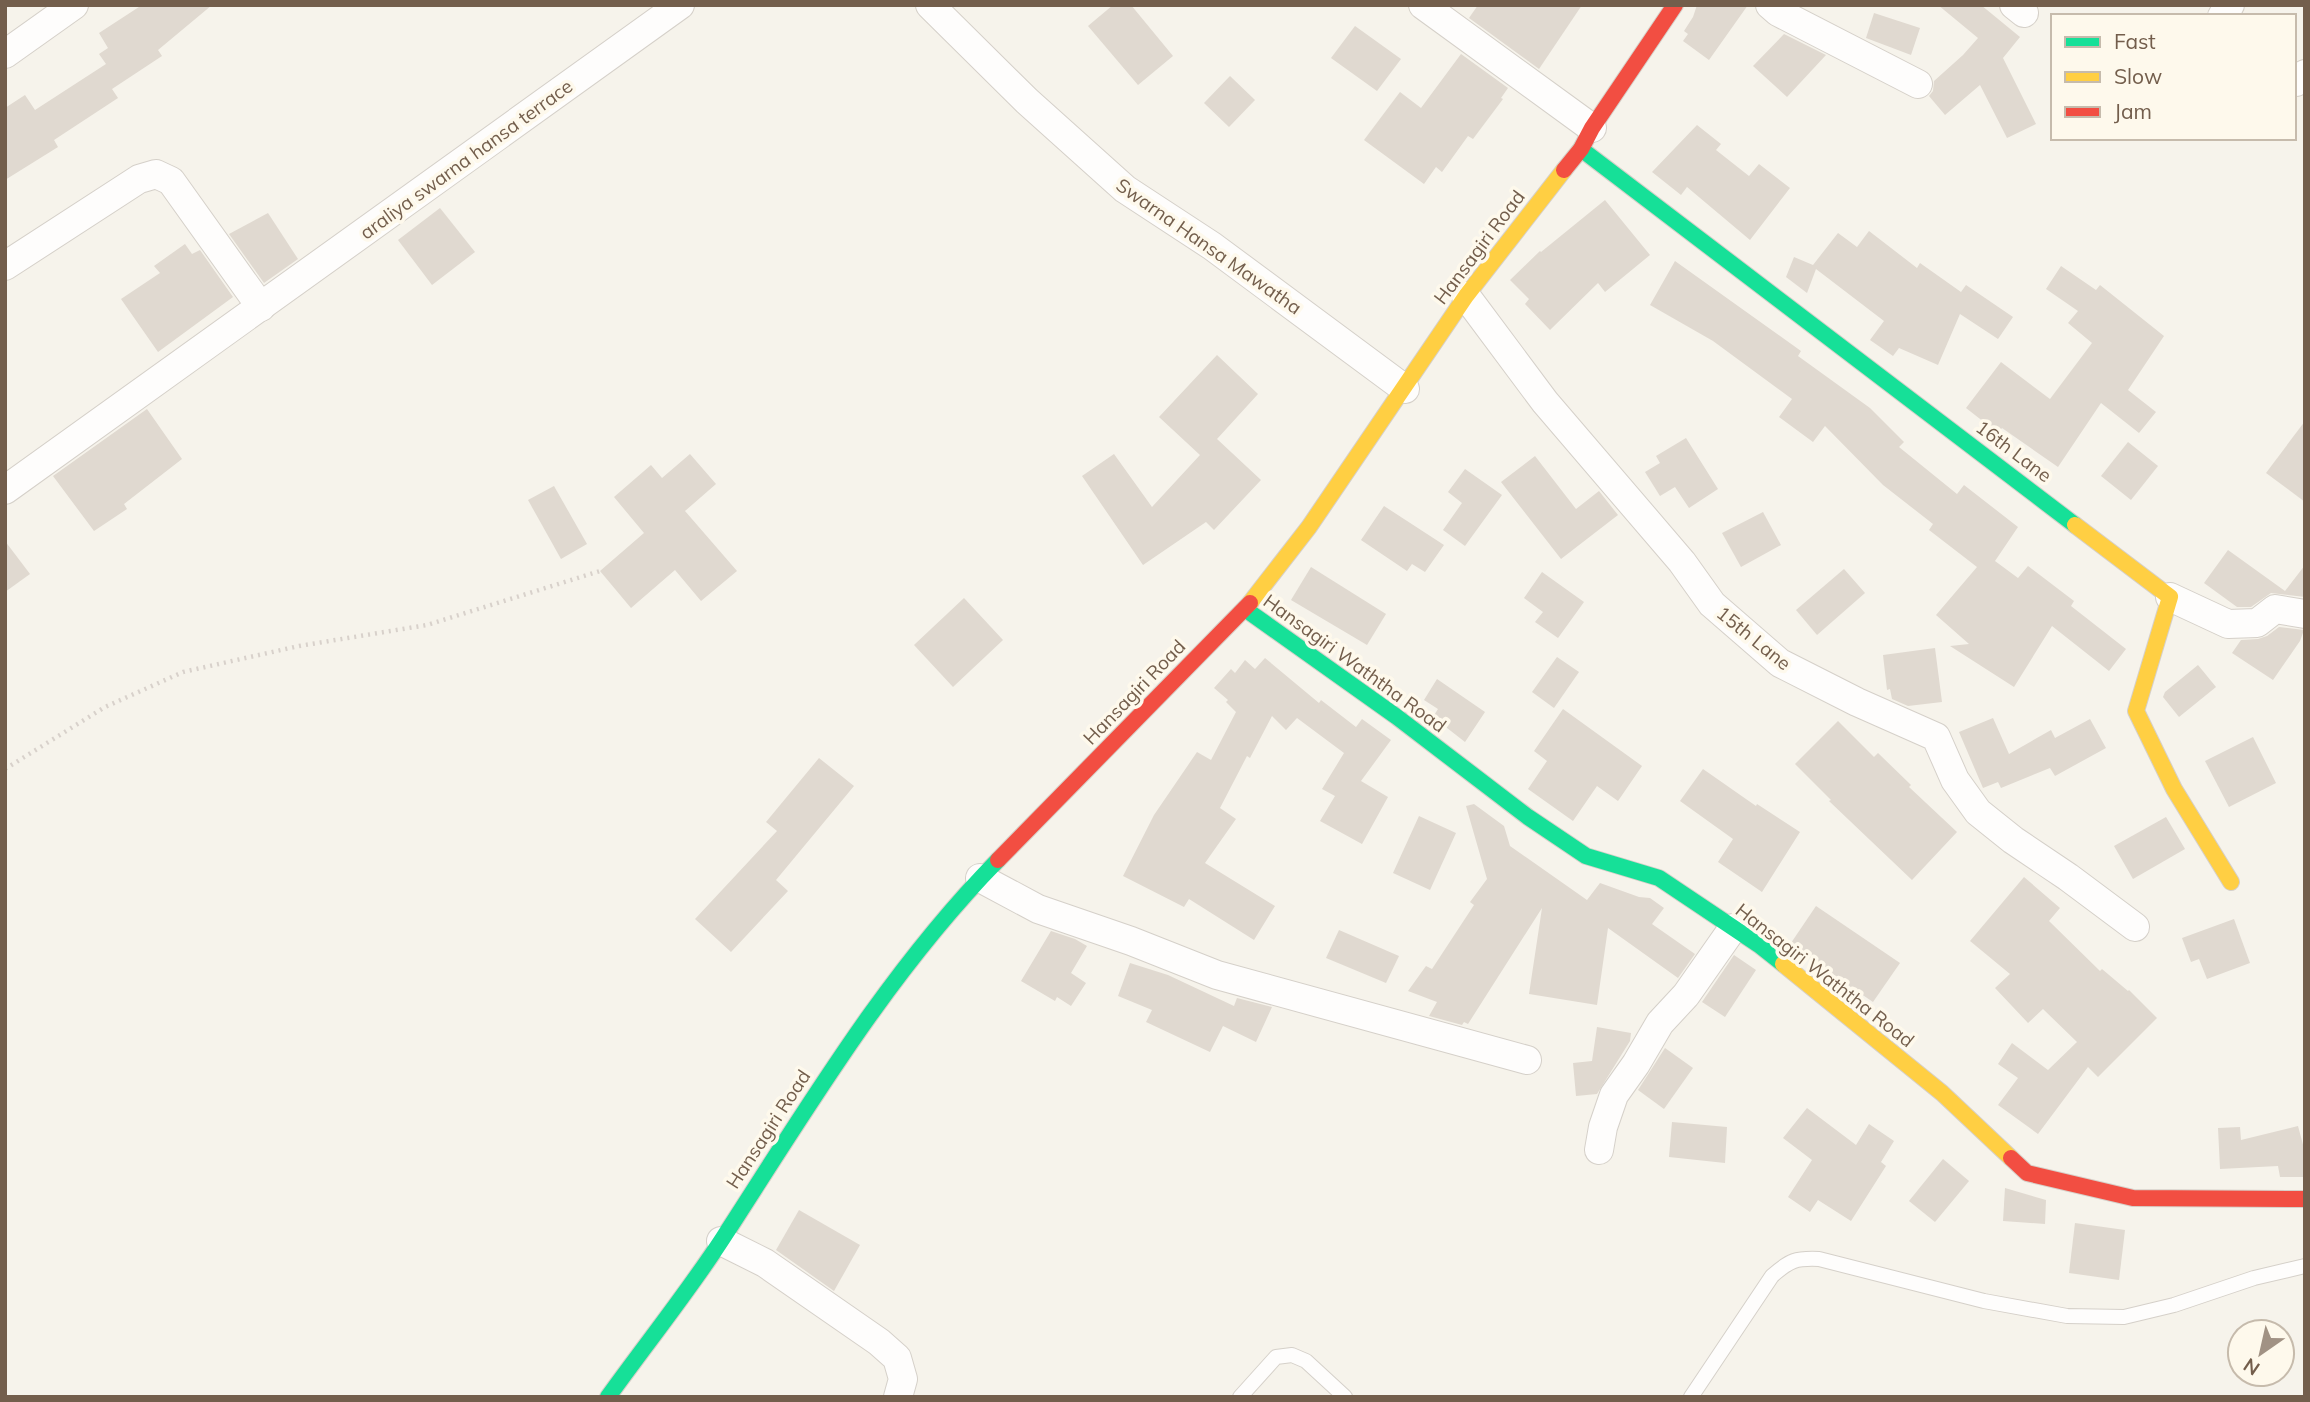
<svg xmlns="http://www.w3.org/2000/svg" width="2310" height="1402" font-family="Mulish,sans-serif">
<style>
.building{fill:#e0d9d0}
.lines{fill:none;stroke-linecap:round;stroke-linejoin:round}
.lane-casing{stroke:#d5d0c9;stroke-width:16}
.street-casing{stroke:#d5d0c9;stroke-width:30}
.fast-casing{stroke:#d6d0c9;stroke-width:18}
.slow-casing{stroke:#d6d0c9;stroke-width:18}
.jam-casing{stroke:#d6d0c9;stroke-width:18}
.path{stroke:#d8d1cb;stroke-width:4.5;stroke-dasharray:2 5;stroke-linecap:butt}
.lane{stroke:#fefdfc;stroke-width:14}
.street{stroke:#fefdfc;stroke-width:28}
.fast{stroke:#16e098;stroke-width:16}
.slow{stroke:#ffcf43;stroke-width:16}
.jam{stroke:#f24e42;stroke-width:16}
.labels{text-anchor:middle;stroke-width:7;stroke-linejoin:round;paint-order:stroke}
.street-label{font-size:19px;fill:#735e4c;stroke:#fef9ec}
</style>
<rect width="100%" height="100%" fill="#f6f3eb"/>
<g class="building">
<polygon points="142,5 212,5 158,50 162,56 112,89 118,98 54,140 58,147 5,180 5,108 25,95 35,110 106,64 99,54 108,48 99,33"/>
<polygon points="1113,5 1131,5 1173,56 1138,85 1088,26"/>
<polygon points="1478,5 1582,5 1539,69 1469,18"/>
<polygon points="1697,5 1748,5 1709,60 1683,41 1688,34 1684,31 1693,17"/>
<polygon points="1938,5 1981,5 2020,37 2003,58 2036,124 2007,138 1980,85 1945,115 1929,96 1933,91 1934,81 1963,55 1978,38"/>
<polygon points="1874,13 1920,28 1911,55 1866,38"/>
<polygon points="1355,26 1401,59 1377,91 1331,58"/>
<polygon points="1784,34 1826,55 1787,97 1753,66"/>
<polygon points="1461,54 1508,88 1501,98 1503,99 1473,139 1468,136 1442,172 1436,167 1424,184 1364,140 1400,92 1421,108"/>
<polygon points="1230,76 1255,100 1229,127 1204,103"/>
<polygon points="1697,125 1721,144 1716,150 1749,176 1759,164 1790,188 1750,240 1687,187 1681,195 1652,172"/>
<polygon points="1605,200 1650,255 1605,292 1598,283 1550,330 1525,304 1529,299 1510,280 1540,251 1541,252"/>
<polygon points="440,208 475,252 432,285 398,240"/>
<polygon points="268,213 298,259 264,283 229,234"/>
<polygon points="1869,231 1917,268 1920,263 1961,292 1966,285 2013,317 1998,339 1960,314 1938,365 1899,348 1893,356 1870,340 1884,321 1816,269 1807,293 1786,277 1794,257 1813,265 1838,233 1857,247"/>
<polygon points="185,244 192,254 200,250 233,297 158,352 121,299 160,273 154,266"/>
<polygon points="1675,261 1801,351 1798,356 1870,408 1904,442 1899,447 1957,494 1964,485 2018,527 1995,561 2018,578 2028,566 2074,601 2071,606 2126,649 2109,671 2052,626 2014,687 1950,646 1969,644 1936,615 1977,567 1929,530 1933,524 1883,485 1825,426 1813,442 1779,417 1792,399 1713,341 1650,305"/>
<polygon points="2061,266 2096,290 2100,285 2164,336 2128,390 2156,412 2139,433 2101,403 2058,467 2002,428 1998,433 1966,408 2001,362 2050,399 2092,343 2068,323 2078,311 2046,289"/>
<polygon points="1217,355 1258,394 1217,439 1261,480 1214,530 1206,522 1143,565 1082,476 1114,454 1152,507 1200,455 1159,417"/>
<polygon points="147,409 182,459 124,504 127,509 94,531 53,476"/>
<polygon points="2305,421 2305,502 2266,473"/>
<polygon points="1686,438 1718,489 1689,508 1675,487 1660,496 1645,472 1660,463 1656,456"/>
<polygon points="2128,442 2158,466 2131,500 2101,476"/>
<polygon points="690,454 716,484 685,511 737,571 701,601 675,570 631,608 600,571 644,533 614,497 651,465 662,478"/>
<polygon points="1535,456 1576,509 1599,491 1618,515 1561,559 1501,482"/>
<polygon points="1465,469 1502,495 1465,546 1443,530 1462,503 1448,492"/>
<polygon points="554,486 587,544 561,559 528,500"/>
<polygon points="1384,506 1444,545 1425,572 1412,564 1407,571 1361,540"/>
<polygon points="1763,512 1781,545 1741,567 1722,533"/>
<polygon points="5,541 30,574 5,592"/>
<polygon points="2228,550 2285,591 2305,565 2305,597 2271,593 2251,607 2237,607 2204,583"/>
<polygon points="1311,567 1386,614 1367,645 1291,600"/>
<polygon points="1844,569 1865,593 1817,635 1796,610"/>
<polygon points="1542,572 1584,602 1558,638 1535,622 1543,612 1524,598"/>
<polygon points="964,598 1003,640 953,687 914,645"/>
<polygon points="2279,627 2304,630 2300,641 2273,680 2232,653 2241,640 2258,639 2267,636"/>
<polygon points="1935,648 1942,702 1908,706 1892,699 1890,689 1887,690 1883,655"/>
<polygon points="1557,657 1579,672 1554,708 1532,692"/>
<polygon points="1265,658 1319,703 1321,700 1356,727 1362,719 1391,740 1361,781 1388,797 1362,844 1320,821 1335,796 1322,789 1344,753 1297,718 1286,730 1272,716 1250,758 1247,756 1220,808 1236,819 1205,863 1275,906 1254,940 1189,899 1184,907 1123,876 1154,815 1197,752 1211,760 1236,712 1226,702 1228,700 1214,688 1231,669 1235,673 1245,660 1255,669"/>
<polygon points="2198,665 2216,687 2179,717 2163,697 2165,692"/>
<polygon points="1437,679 1485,712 1465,742 1433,717 1438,709 1424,700"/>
<polygon points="1563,709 1642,766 1618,801 1597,786 1573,821 1528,789 1547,761 1534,751"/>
<polygon points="1993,718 2009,754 2051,730 2055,738 2090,719 2106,748 2055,776 2050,768 2001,788 1998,782 1983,788 1959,732"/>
<polygon points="1838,721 1874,757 1878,753 1911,785 1909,787 1957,832 1912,880 1829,801 1831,800 1795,764"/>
<polygon points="2253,737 2276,783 2229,807 2205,761"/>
<polygon points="819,758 854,786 776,880 788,891 731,952 695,919 777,831 766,822"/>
<polygon points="1703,769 1756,806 1757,804 1800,832 1762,892 1718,862 1733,839 1680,801"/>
<polygon points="1474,804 1504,826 1510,846 1587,900 1600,883 1639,897 1650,898 1664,908 1652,924 1695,954 1678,978 1608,928 1597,1005 1529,994 1542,908 1468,1024 1464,1022 1462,1025 1429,1016 1437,1002 1408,991 1426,966 1432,969 1474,905 1470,902 1487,879 1466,806"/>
<polygon points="1419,816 1456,833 1430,890 1393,873"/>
<polygon points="2166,817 2185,849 2133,879 2114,846"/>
<polygon points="2024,877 2060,908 2049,921 2100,971 2102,969 2128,991 2129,990 2157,1018 2098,1077 2088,1067 2038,1134 1998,1105 2018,1078 1998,1064 2012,1043 2048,1070 2077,1042 2043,1009 2028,1023 1995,988 2010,974 1970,941"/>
<polygon points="1816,906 1900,963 1873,1002 1817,964 1791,943"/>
<polygon points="2234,919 2250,963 2207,979 2199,959 2191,962 2182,938"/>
<polygon points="1339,930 1399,956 1386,983 1326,958"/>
<polygon points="1051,931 1075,939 1087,946 1071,973 1086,983 1071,1006 1057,997 1055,1001 1021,981"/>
<polygon points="1734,955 1756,970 1725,1017 1702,1002"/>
<polygon points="1130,963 1168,975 1234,1006 1237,998 1272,1007 1256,1042 1223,1026 1210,1052 1146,1022 1152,1010 1118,996"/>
<polygon points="1597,1027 1631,1033 1630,1041 1597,1094 1576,1096 1573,1063 1592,1061"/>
<polygon points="1665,1048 1693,1068 1664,1109 1638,1090"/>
<polygon points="1807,1108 1856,1145 1869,1124 1894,1141 1881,1162 1886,1166 1851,1221 1818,1200 1810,1212 1788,1197 1812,1160 1783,1138"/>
<polygon points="1672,1122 1727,1127 1725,1163 1669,1157"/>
<polygon points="2298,1126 2305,1152 2305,1177 2280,1177 2278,1166 2220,1169 2218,1128 2240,1127 2241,1140"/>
<polygon points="1943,1159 1969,1181 1935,1222 1909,1201"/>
<polygon points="2005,1188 2046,1200 2045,1224 2003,1221"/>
<polygon points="799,1210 860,1245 834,1291 776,1250"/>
<polygon points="2075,1223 2125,1230 2119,1280 2069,1273"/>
</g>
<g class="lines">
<g class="lane-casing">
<g id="lane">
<polyline points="1240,1397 1276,1357 1292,1355 1306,1361 1345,1397"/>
<path d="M1691,1397L1772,1276C1790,1260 1796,1258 1819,1259L1984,1301L2067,1316L2124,1317L2174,1305L2254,1278L2305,1266"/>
</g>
</g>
<g class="street-casing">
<g id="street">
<polyline points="930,5 1027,101 1125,189 1212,246 1405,389"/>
<polyline points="1423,5 1592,128"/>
<polyline points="1770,5 1778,12 1918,84"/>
<polyline points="2014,5 2024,13"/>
<polyline points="2222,16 2230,5"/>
<polyline points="5,54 74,5"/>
<polyline points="2296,82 2305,74"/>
<polyline points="5,266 139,179 156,174 171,181 261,307"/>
<polyline points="1466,296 1545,402 1682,562 1712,604 1780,663 1857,702 1936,737 1955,780 1978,812 2013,840 2068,877 2135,927"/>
<polyline points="5,490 680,5"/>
<polyline points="2170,597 2228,624 2257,623 2275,609 2305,614"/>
<polyline points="980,878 1038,909 1131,941 1217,975 1527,1060"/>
<polyline points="1599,1150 1603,1127 1614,1095 1636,1064 1660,1023 1686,995 1733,928"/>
<polyline points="721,1241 765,1263 879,1342 897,1358 903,1379 898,1397"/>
</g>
</g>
<g class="fast-casing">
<g id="fast">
<polyline points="1581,149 2075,525"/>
<polyline points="1245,609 1397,717 1528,817 1586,856 1659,878 1759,945 1783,964"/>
<path d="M608,1397C646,1344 688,1292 723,1238C808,1107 888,972 998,860"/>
</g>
</g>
<g class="slow-casing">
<g id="slow">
<polyline points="2075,525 2170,597 2136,711 2174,789 2231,882"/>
<polyline points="1250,603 1309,527 1466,296 1564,170"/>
<polyline points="1783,964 1942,1093 2011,1158"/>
</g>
</g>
<g class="jam-casing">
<g id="jam">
<polyline points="1564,170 1581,149 1592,128 1675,5"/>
<polyline points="998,860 1250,603"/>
<polyline points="2011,1158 2027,1173 2133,1198 2305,1199"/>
</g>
</g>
<polyline class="path" points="5,769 105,707 183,672 299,646 427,625 600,571"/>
<use href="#lane" class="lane"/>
<use href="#street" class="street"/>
<use href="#fast" class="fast"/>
<use href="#slow" class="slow"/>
<use href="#jam" class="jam"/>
</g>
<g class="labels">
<g class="street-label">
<text transform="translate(466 159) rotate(-36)" y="7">araliya swarna hansa terrace</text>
<text transform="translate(1209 246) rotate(35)" y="7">Swarna Hansa Mawatha</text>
<text transform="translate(1479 247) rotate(-53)" y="7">Hansagiri Road</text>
<text transform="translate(2014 451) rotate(37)" y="7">16th Lane</text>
<text transform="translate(1754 638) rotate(39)" y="7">15th Lane</text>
<text transform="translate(1355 663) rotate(36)" y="7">Hansagiri Waththa Road</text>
<text transform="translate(1134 692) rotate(-46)" y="7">Hansagiri Road</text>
<text transform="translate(1825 975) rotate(38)" y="7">Hansagiri Waththa Road</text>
<text transform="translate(768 1129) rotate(-57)" y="7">Hansagiri Road</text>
</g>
</g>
<rect width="2310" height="1402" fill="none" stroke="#735e4c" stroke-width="14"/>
<rect x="2051" y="14" width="245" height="126" fill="#fef9ec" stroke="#c6bbac" stroke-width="2"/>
<rect x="2065" y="37" width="35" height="10" fill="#16e098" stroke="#c6bbac" stroke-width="2"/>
<text x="2114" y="49" font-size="21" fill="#735e4c">Fast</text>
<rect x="2065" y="72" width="35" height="10" fill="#ffcf43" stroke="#c6bbac" stroke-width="2"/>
<text x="2114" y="84" font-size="21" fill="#735e4c">Slow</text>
<rect x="2065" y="107" width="35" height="10" fill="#f24e42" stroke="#c6bbac" stroke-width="2"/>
<text x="2114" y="119" font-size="21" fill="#735e4c">Jam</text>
<g transform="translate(2261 1353) rotate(214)"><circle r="33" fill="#fef9ec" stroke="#c6bbac" stroke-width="2"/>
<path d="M0-5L12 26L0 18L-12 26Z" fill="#a19284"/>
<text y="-10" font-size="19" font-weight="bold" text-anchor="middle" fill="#735e4c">N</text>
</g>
</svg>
